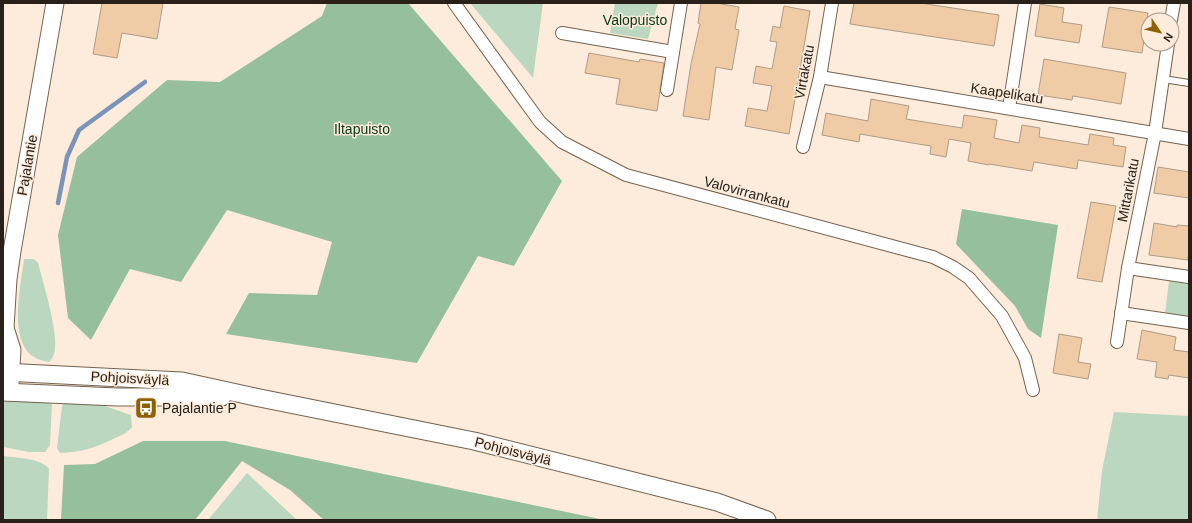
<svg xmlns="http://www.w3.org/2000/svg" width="1192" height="523" font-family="Arial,sans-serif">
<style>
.green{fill:#bbd7c0}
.forest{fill:#96bf9d}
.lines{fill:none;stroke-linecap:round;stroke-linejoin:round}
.stream{stroke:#7993b9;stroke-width:4.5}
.building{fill:#f0cca6;stroke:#af9b87}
.lane-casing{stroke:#74624f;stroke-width:8}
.street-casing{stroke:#74624f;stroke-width:14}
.secondary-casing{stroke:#74624f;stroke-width:19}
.lane{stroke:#fff;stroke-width:6}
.street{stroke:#fff;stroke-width:12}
.secondary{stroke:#fff;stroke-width:17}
.labels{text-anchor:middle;stroke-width:3;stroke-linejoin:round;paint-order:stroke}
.park-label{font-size:14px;fill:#043617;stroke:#fdecdb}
.street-label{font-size:14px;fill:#292119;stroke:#fdecdb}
.poi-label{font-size:14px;fill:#292119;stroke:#fdecdb;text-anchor:start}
</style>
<rect width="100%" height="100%" fill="#fdecdb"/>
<g class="green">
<polygon points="470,3 543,3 533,78"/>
<polygon points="615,3 658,3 648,39 610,33"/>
<path d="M24,259H34L38,263C43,282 60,337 54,354C53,357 51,360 49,362C42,361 33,358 28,352C10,332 21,284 24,259Z"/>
<polygon points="1169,281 1189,284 1189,318 1165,313"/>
<polygon points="3,400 52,403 50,445 45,452 29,452 3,447"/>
<path d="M64,403L102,405L131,415L132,427C126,434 119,436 111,440C92,449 81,452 60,453L57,448L62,406Z"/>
<polygon points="1114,412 1189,416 1189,520 1097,520 1102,471"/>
<path d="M3,456C16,458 42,458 49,469L47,520H3Z"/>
<polygon points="247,473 297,520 208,520"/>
</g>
<g class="forest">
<polygon points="327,3 408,3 562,181 514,266 478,256 417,363 226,334 249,293 317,295 332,242 227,210 181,282 130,269 91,340 68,318 58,235 77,157 167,80 220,82 322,16"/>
<polygon points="962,209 1058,225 1041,338 1028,329 1015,306 956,244"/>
<polygon points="143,441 225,441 605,520 324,520 290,490 242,461 195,520 61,520 64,465 95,464"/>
</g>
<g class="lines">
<polyline class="stream" points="58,203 67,157 79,130 145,82"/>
</g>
<g class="building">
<polygon points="102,3 163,3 157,39 122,33 117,58 93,54"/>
<polygon points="701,3 716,3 739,7 735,29 739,30 732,70 716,67 709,120 683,116 691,64 700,24 698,23"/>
<polygon points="854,3 920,3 999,15 994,46 850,24"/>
<polygon points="1040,4 1064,8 1062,22 1082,25 1079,43 1035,36"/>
<polygon points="784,6 810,11 789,134 745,126 748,108 767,111 772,86 753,83 756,66 772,69 777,42 770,41 773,26 780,28"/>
<polygon points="1109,7 1148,13 1142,53 1102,47"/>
<polygon points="589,53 639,62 640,59 664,63 657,111 616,104 620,79 585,73"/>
<polygon points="1044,59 1126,73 1121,104 1073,96 1072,100 1038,95"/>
<polygon points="871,99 909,106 906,119 962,128 964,115 997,120 994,138 1019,143 1022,125 1040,128 1039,137 1088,145 1090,134 1114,138 1113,145 1126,147 1123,167 1078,160 1077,169 1034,162 1032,171 989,164 989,165 968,161 971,143 949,139 946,157 930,154 931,146 912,143 860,134 859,142 822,135 826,113 868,121"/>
<polygon points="1158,167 1189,172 1189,198 1154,193"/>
<polygon points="1091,202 1116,206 1102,282 1077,278"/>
<polygon points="1154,223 1177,227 1177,225 1189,226 1189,251 1188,260 1149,255"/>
<polygon points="1142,330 1176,337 1174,350 1189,352 1189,378 1169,375 1168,379 1155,377 1157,362 1137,359"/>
<polygon points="1059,334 1082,338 1078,362 1091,364 1088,379 1053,373"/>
</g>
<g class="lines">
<g class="lane-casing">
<polyline id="lane" points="1163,79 1189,83"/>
</g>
<g class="street-casing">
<g id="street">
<polyline points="454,3 540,122 562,142 626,175 933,257 953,267 969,278 1002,316 1025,358 1033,390"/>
<polyline points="1171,20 1174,3"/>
<polyline points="562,33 673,52"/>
<polyline points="820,77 1189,139"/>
<polyline points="667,90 681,3"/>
<polyline points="1009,108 1025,3"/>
<polyline points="803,147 820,77 832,3"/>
<polyline points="1128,268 1189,277"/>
<polyline points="1121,313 1189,323"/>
<polyline points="1117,342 1128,268 1155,133 1168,44"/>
</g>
</g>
<g class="secondary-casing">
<g id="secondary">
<polyline points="5,328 12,350 10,383"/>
<polyline points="3,332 5,328 8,279 12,251 55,3"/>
<polyline points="3,372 182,381 255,397 474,441 717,502 767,520"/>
<polyline points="3,392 117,397 222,397"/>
</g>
</g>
<use href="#lane" class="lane"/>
<use href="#street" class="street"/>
<use href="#secondary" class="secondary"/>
</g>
<defs>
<g id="bus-square" transform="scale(1.15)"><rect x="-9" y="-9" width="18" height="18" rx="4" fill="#8d6207" stroke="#fdecdb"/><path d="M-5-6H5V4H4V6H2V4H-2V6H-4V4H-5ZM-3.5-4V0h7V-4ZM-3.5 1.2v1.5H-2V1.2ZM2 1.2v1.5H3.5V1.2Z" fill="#fff"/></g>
</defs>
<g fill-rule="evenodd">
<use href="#bus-square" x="146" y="408"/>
</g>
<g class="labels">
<g class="park-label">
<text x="635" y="25">Valopuisto</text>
<text x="362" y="134">Iltapuisto</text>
</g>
<g class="street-label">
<text transform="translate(804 72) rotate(-79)" y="5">Virtakatu</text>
<text transform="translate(1007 93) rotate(9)" y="5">Kaapelikatu</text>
<text transform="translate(27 165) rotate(-80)" y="5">Pajalantie</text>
<text transform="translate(1128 190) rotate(-79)" y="5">Mittarikatu</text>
<text transform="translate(747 192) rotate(15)" y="5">Valovirrankatu</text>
<text transform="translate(130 378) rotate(3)" y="5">Pohjoisväylä</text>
<text transform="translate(513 451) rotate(14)" y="5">Pohjoisväylä</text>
</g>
<g class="poi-label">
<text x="162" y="413">Pajalantie P</text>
</g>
</g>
<rect width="1192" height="523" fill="none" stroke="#292119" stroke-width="8"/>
<g transform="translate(1160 32) rotate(124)"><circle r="19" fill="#fdecdb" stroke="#a89b8d"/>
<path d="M0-3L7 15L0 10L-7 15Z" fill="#8d6207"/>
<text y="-6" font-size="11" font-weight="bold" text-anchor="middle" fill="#292119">N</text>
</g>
</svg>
